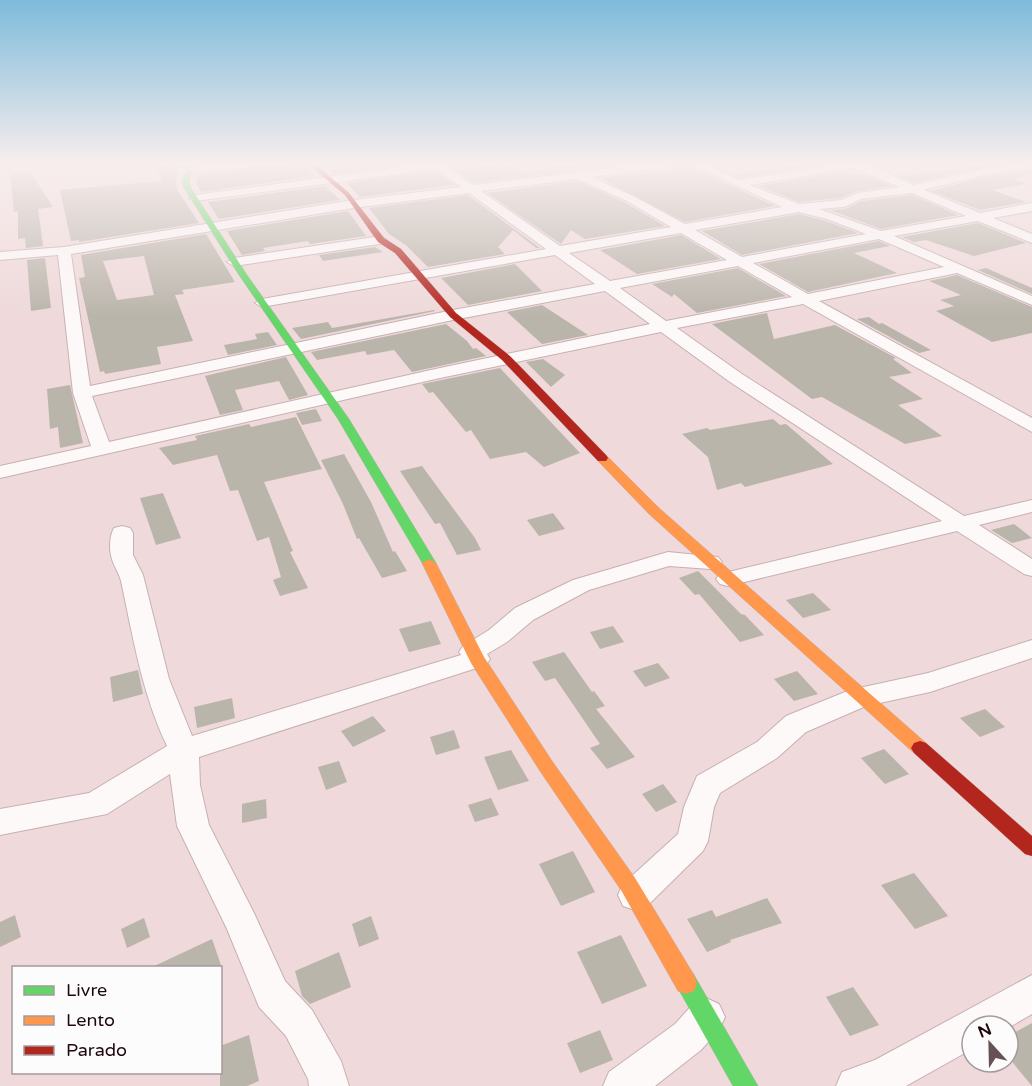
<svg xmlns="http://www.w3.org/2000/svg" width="1032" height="1086" font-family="'Varela Round',sans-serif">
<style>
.building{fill:#bab5ab;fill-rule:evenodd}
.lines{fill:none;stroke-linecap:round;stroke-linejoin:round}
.street-casing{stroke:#c6b0b2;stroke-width:2}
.fast-casing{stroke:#c6b0b2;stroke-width:1}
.slow-casing{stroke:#c6b0b2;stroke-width:1}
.jam-casing{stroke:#c6b0b2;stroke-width:1}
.street{fill:#fdf9f9;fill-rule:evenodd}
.fast{fill:#63d668;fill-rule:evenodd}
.slow{fill:#ff974d;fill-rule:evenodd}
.jam{fill:#b3261e;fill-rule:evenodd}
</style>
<rect width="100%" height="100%" fill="#efd9da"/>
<g class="building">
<polygon points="173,164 178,172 176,184 178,191 199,223 79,242 79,240 71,241 60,190 162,181 155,166"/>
<polygon points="294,164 302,164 315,176 201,192 196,183 198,175 252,169 259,165 261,168"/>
<polygon points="324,164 406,164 335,174"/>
<polygon points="453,164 479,164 484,167 507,164 519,172 578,164 625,164 474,183 451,167"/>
<polygon points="806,164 827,164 739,178 733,175"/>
<polygon points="999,164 1008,164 984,167 914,183 899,176"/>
<polygon points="1030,164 1032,174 1013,179 1027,184 992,190 1026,202 980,210 931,191 984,177 1029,170"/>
<polygon points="693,168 775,206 685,222 600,178"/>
<polygon points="29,170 53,207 38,209 43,246 26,248 25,238 18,239 18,211 14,212 10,173"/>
<polygon points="435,171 455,185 360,197 347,183"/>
<polygon points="847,171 855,175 862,174 891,186 858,191 840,198 799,202 759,186"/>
<polygon points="578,181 626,203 665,226 585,239 571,230 561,244 487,193"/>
<polygon points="325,186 340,200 219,219 208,202"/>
<polygon points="468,195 540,248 536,248 513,230 498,247 505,254 428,267 407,246 389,234 369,208"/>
<polygon points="912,195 958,215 881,229 830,210 845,209 862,201"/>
<polygon points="348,211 366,236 310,244 308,241 263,248 265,251 242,255 227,231"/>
<polygon points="799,214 826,221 858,233 742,255 702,231"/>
<polygon points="978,223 1026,243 974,256 926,240 914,242 902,237"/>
<path d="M206,234L235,282L182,290L184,294L175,295L193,341L157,347L161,364L105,374L104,371L100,372L79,278L85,277L81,255ZM144,256L154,295L117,300L103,261Z"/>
<polygon points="681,235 721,259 637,274 600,250"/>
<polygon points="879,241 890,246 854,253 897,273 808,292 759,264"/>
<polygon points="375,247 383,252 323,261 319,255"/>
<polygon points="45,258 51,308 31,311 27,260"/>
<polygon points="515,264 542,291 468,305 441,278"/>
<polygon points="738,268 786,296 697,313 674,294 672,297 652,284"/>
<polygon points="986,268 1032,288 1032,294 978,270"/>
<polygon points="957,275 1032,307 1032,333 992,342 936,311 954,306 940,300 961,295 929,281"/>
<polygon points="542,305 588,335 542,344 507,312"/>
<polygon points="434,310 435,311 301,339 292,328 328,322 332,328"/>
<polygon points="767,313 774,339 835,325 896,358 893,359 912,373 889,377 923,399 898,405 942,436 905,444 822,397 812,399 712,324"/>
<polygon points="869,317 879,324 882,323 931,350 919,353 857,319"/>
<polygon points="446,324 467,341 473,349 476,348 486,356 412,372 394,350 367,355 365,351 317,360 311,352"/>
<polygon points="268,332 277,345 228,355 224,345 257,339 255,334"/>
<polygon points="286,357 308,395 289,400 279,381 235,390 243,410 220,415 205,376"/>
<polygon points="543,359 565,375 551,387 526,362"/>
<polygon points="500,368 580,453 544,467 526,452 490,459 471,430 466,432 433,392 429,393 422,384"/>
<polygon points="70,385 83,443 60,448 58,427 50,429 47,389"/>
<polygon points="316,409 322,421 302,425 296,413"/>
<polygon points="296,417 322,469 264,482 293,551 290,552 308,588 280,596 273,580 281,577 269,537 257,541 238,490 230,491 217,455 173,465 159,448 197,440 195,436 249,424 251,427"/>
<polygon points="773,419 780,425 786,424 833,464 745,487 741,483 717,490 708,457 682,434 707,428 710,430"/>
<polygon points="344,454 371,502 393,552 395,551 407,571 382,578 359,538 357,539 343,504 321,460"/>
<polygon points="422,466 475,538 481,550 457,555 440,523 435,524 400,471"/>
<polygon points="163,493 181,538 156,545 140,498"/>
<polygon points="553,513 565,529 539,536 527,520"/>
<polygon points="1014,524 1032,538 1012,543 991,530"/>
<polygon points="698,571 741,614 745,615 764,635 740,642 699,594 695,595 679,578"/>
<polygon points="813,593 831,610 803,618 786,600"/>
<polygon points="431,621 441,644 409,652 399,629"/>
<polygon points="613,626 624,642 600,649 590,632"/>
<polygon points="564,652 592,692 594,691 605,706 596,709 635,757 607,769 590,748 600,744 555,678 545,681 532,662"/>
<polygon points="658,663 670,678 645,687 633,671"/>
<polygon points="138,670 143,694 113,702 110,677"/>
<polygon points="797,671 818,694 794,701 774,679"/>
<polygon points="232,698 235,718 197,728 194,707"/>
<polygon points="985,709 1005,727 980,737 960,718"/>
<polygon points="373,716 386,731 353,747 341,731"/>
<polygon points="454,730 460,748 436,755 430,737"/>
<polygon points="884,749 909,774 885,784 861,758"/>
<polygon points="511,750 529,781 498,790 484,757"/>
<polygon points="339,761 347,782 326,790 318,767"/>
<polygon points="663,784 677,802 656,812 642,794"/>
<polygon points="491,798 499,815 475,822 468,805"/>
<polygon points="266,799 267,818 242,823 242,804"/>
<polygon points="573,851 595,892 561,906 539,864"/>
<polygon points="914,873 948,916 915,929 881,885"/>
<polygon points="767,898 782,923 730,940 731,942 707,952 687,919 712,910 716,917"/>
<polygon points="15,915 21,937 0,947 0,922"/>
<polygon points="371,916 379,939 359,947 352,924"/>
<polygon points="144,918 150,937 127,948 121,929"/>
<polygon points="621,935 647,986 602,1004 577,952"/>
<polygon points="212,939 222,968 150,968"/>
<polygon points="339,952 351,987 310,1004 302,996 295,971"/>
<polygon points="853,987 879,1025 850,1036 826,997"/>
<polygon points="1032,1023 1032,1086 1008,1057 1008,1036"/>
<polygon points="600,1030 613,1060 580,1073 567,1043"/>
<polygon points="249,1035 259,1081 247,1086 220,1086 220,1046"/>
</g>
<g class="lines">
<g class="street-casing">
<g id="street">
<polygon points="223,164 257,164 252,167 189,174 184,171 189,168"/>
<path d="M423,164H451L447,167L473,185L643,164H673L668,167L592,177L635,197L685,224L782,207L691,164H705L739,180L841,164H866L914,185L984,169L1028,164V168L1024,169L984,175L924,190L980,213L1032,203V211L993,218L1032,234V243L978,221L894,236L1032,296V305L957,273L819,301L1032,418V432L803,304L677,328L742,374L964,516L1032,500V512L979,525L1032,559V576L1024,574L957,531L728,586L720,584L716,579L720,574L942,521L730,382L661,332L440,378L0,478V466L91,446L73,393L58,255L0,260V252L64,247L353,200L461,187L436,169L195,201L189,198L195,195ZM854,168L899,187L858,193L841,200L799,204L750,185ZM578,179L627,201L671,227L560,246L481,191ZM469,193L546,249L262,299L255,303L262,307L555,255L595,284L453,310L90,386L71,254L353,208ZM912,193L966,216L881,231L819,209L844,207L861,199ZM799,212L827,219L866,234L742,257L695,230ZM681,233L727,260L610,281L569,253ZM879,239L944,267L808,294L753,263ZM738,266L792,297L666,321L620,288ZM605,291L650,324L440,368L109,442L92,396L453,320Z"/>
<polygon points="381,236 387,240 386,243 234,266 227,262 234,258"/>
<path d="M122,526L130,528L133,533V555L143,575L169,679L192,736L461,655L459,652L463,646L489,630L515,608L573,580L668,552L718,557L722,562L718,567L710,569L669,566L589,590L533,620L507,642L487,654L490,659L486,665L199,757L200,785L209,825L254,913L285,981L312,1010L341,1061L349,1086H309L308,1079L286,1036L259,1007L227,929L177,826L170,774L107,814L0,835V809L89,793L167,746C142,694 133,637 121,581C119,572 112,564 111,555C109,547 110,535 114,528Z"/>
<polygon points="1032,640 1032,658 930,692 866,706 806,732 777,758 720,793 714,807 708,841 703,851 647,906 635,910 623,906 618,895 623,884 678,834 684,807 697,776 757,742 786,716 850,690 928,673"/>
<polygon points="1032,975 1032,1014 1008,1028 1008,1026 972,1026 972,1049 906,1086 836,1086 842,1072 875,1060"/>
<polygon points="706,998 719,1004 725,1017 719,1030 701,1050 655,1086 603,1086 609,1072 675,1024 693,1004"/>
</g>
</g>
<g class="fast-casing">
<g id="fast">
<polygon points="179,164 186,164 192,171 189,182 191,188 247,275 349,419 436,563 434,566 424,566 338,419 239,275 184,188 182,182 186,171"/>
<polygon points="686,972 694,975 758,1086 733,1086 675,983 678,975"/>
</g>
</g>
<g class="slow-casing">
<g id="slow">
<polygon points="602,454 606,455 659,508 926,743 929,748 926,753 920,755 914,753 649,514 598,461 596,458 598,455"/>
<polygon points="429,559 436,563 484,657 552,761 635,878 694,975 697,983 694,991 686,994 678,991 621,890 540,771 471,663 422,563"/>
</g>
</g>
<g class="jam-casing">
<g id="jam">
<polygon points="308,164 315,164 349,193 384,238 401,249 456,313 510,356 606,455 608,458 606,461 598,461 502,360 450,317 395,253 378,242 345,195"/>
<polygon points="920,741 926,743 1032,836 1032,856 1025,854 914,753 911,748 914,743"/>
</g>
</g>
<use href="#street" class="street"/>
<use href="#fast" class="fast"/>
<use href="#slow" class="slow"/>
<use href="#jam" class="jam"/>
</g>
<linearGradient id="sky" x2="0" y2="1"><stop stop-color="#7ebbda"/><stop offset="0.52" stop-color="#f8eeee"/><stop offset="1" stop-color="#f8eeee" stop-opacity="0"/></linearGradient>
<rect width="1032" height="316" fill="url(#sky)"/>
<rect x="12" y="966" width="210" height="108" fill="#fcfcfc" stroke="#a49a9c" stroke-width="1.5"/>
<rect x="24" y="986" width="30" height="9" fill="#63d668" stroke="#a49a9c" stroke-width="1.5"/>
<text x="66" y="996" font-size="18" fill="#1f080c">Livre</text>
<rect x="24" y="1016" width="30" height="9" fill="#ff974d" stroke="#a49a9c" stroke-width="1.5"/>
<text x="66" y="1026" font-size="18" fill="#1f080c">Lento</text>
<rect x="24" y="1046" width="30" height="9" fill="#b3261e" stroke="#a49a9c" stroke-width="1.5"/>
<text x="66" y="1056" font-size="18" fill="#1f080c">Parado</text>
<g transform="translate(990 1044) rotate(338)"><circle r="28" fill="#fcfcfc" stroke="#a49a9c" stroke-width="1.5"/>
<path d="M0-4.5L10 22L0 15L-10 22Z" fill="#685154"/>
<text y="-9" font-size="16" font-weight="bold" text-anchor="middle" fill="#1f080c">N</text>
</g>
</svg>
